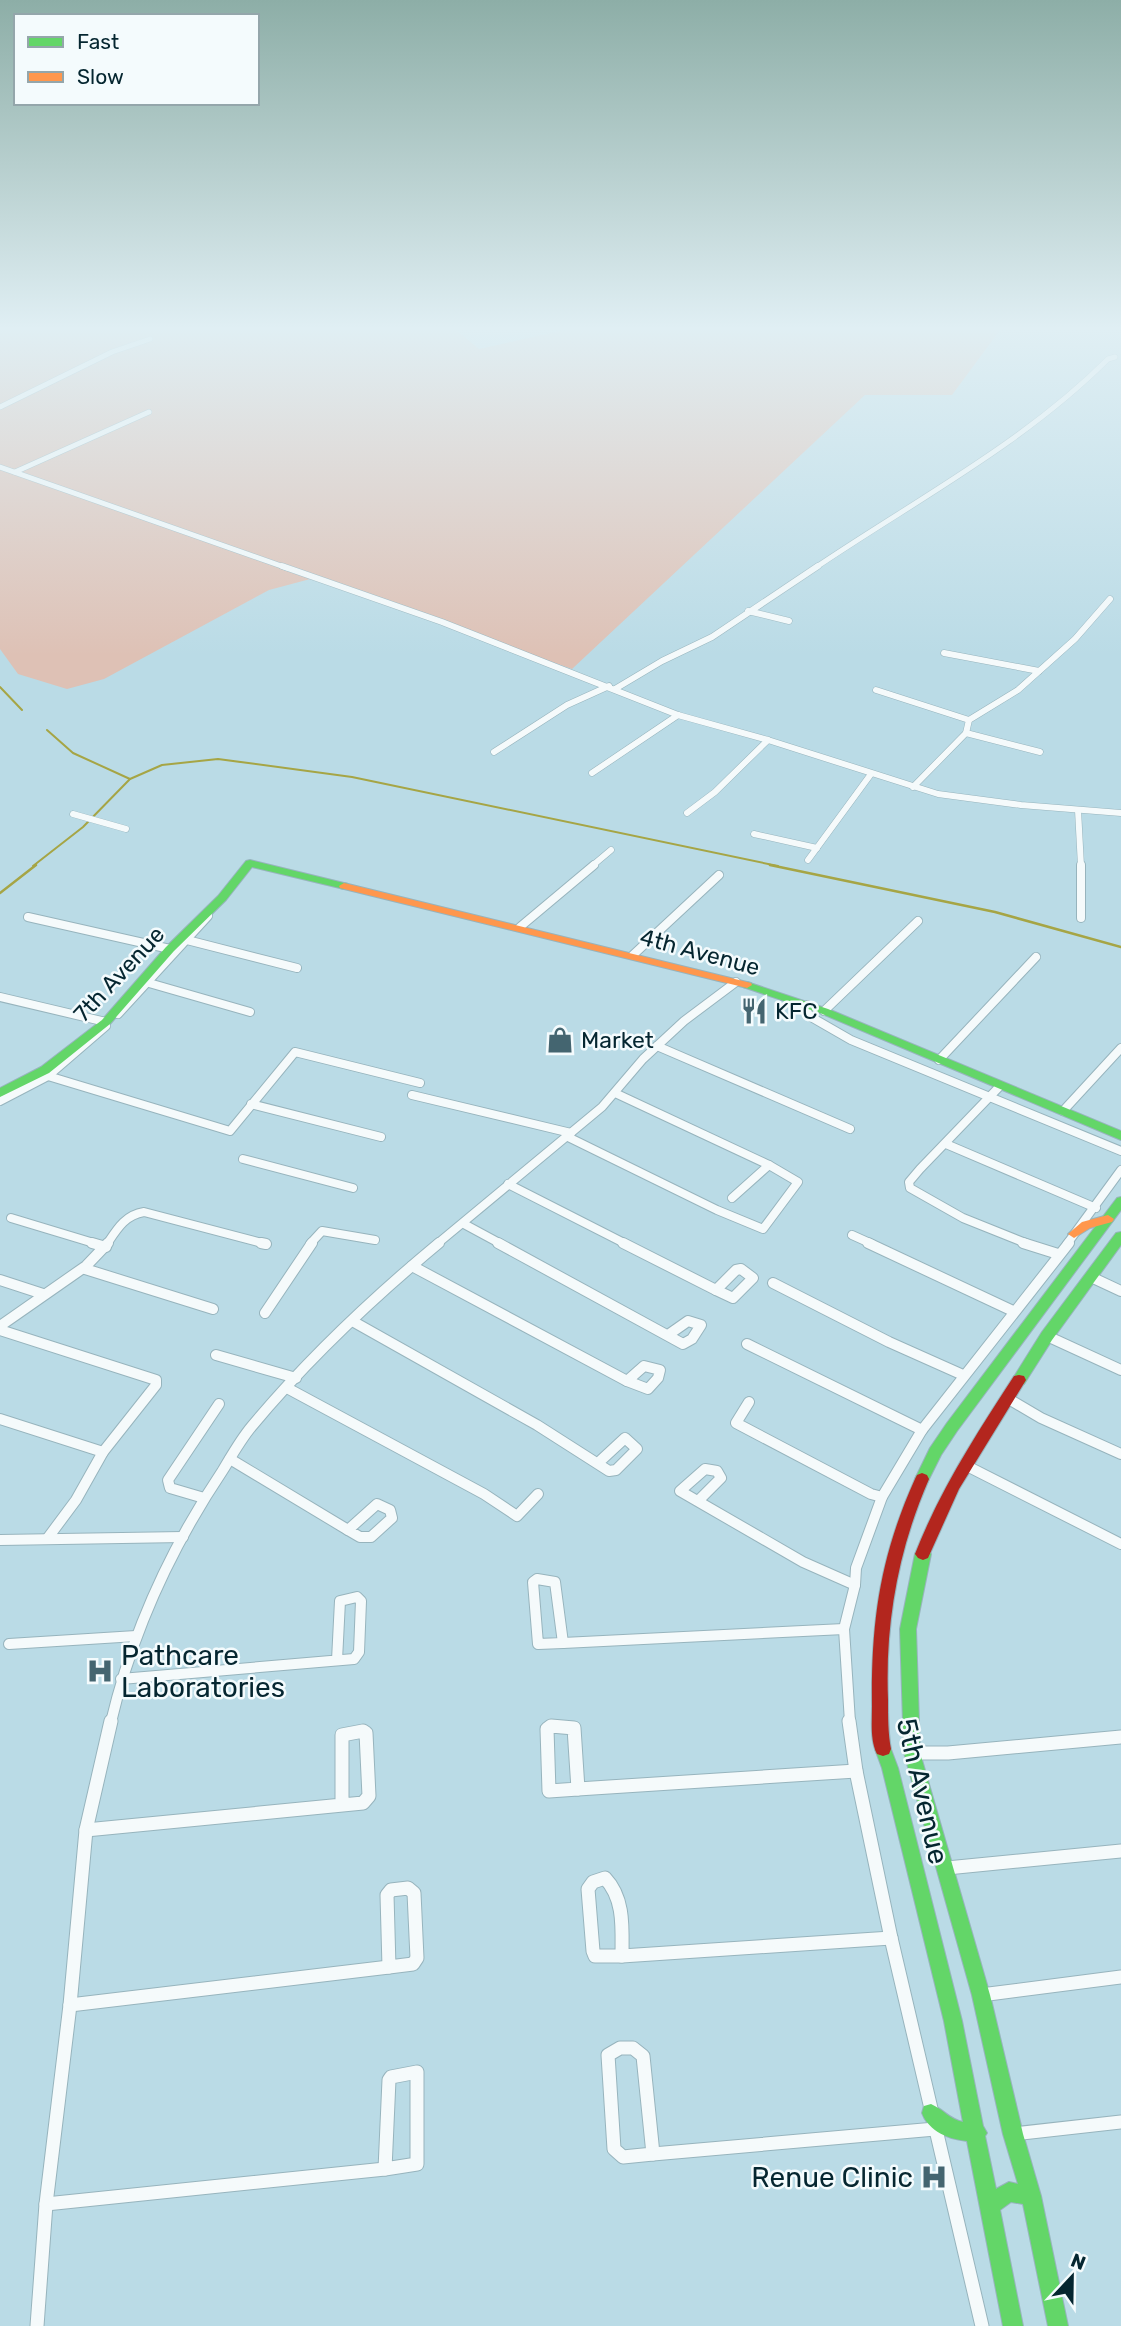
<svg xmlns="http://www.w3.org/2000/svg" width="1121" height="2326" font-family="Rubik,sans-serif">
<style>
.green{fill:#dec1b5}
.lines{fill:none;stroke-linecap:round;stroke-linejoin:round}
.stream-far1{stroke:#a6a545;stroke-width:2}
.stream{stroke:#a6a545;stroke-width:2.5}
.street-far4-casing{stroke:#97b4bd;stroke-width:6}
.street-far3-casing{stroke:#97b4bd;stroke-width:7}
.street-far2-casing{stroke:#97b4bd;stroke-width:10}
.street-far1-casing{stroke:#97b4bd;stroke-width:12}
.street-casing{stroke:#97b4bd;stroke-width:15}
.fast-casing{stroke:#97b4bd;stroke-width:2}
.slow-casing{stroke:#97b4bd;stroke-width:2}
.jam-casing{stroke:#97b4bd;stroke-width:2}
.street-far4{stroke:#f5fafb;stroke-width:5}
.street-far3{stroke:#f5fafb;stroke-width:6}
.street-far2{stroke:#f5fafb;stroke-width:8}
.street-far1{stroke:#f5fafb;stroke-width:10}
.street{stroke:#f5fafb;stroke-width:13}
.fast{fill:#63d668;fill-rule:evenodd}
.slow{fill:#ff974d;fill-rule:evenodd}
.jam{fill:#b3261e;fill-rule:evenodd}
.labels{text-anchor:middle;stroke-width:5;stroke-linejoin:round;paint-order:stroke}
.street-label{font-size:23px;fill:#052630;stroke:#f4fbfd}
.poi-label{font-size:23px;fill:#052630;stroke:#f4fbfd;text-anchor:start}
.near-poi-label{font-size:28px;fill:#052630;stroke:#f4fbfd;text-anchor:start}
.near-street-label{font-size:28px;fill:#052630;stroke:#f4fbfd}
</style>
<rect width="100%" height="100%" fill="#badbe6"/>
<polygon class="green" points="0,330 456,330 479,349 565,330 1000,330 952,395 865,395 572,669 314,578 269,590 104,679 67,689 18,674 0,649"/>
<g class="lines">
<g class="stream-far1">
<polyline points="0,687 22,710"/>
<polyline points="47,730 73,753 130,779"/>
<polyline points="33,866 83,827 130,779 162,765 218,759 352,777 778,866"/>
</g>
<g class="stream">
<polyline points="770,865 995,912 1121,947"/>
<polyline points="0,893 36,865"/>
</g>
<g class="street-far4-casing">
<g id="street-far4">
<polyline points="0,407 112,352 150,339"/>
<polyline points="0,467 287,568"/>
<polyline points="15,472 149,412"/>
<path d="M815,568C914,501 1023,444 1108,359L1115,357"/>
</g>
</g>
<g class="street-far3-casing">
<g id="street-far3">
<polyline points="282,566 442,622 678,715 768,740 938,794 1021,805 1121,813"/>
<polyline points="748,611 789,621"/>
<polyline points="944,653 1039,671"/>
<polyline points="615,689 662,661 712,637 818,566"/>
<polyline points="876,690 969,720"/>
<polyline points="966,733 1040,752"/>
<polyline points="494,752 567,705 609,686"/>
<polyline points="592,773 678,715"/>
<polyline points="913,787 966,733 969,720 1018,690 1075,639 1110,599"/>
<polyline points="1078,810 1081,866"/>
<polyline points="687,813 715,792 768,740"/>
<polyline points="73,814 126,829"/>
<polyline points="754,834 817,848"/>
<polyline points="808,860 871,774"/>
<polyline points="592,866 611,850"/>
</g>
</g>
<g class="street-far2-casing">
<g id="street-far2">
<polyline points="1081,865 1081,918"/>
<polyline points="28,917 170,949"/>
<polyline points="520,927 594,865"/>
<polyline points="187,940 297,968"/>
<polyline points="633,955 719,875"/>
<polyline points="149,983 250,1012"/>
<polyline points="0,997 106,1022"/>
<polyline points="808,1005 807,1012 811,1017 851,1040 1121,1151"/>
<polyline points="824,1011 918,921"/>
<polyline points="118,1014 208,916"/>
<polyline points="657,1046 850,1129"/>
<polyline points="939,1060 1036,957"/>
<polyline points="48,1076 230,1131 295,1052 420,1083"/>
<polyline points="1000,1086 920,1169 909,1182 910,1188 963,1218 1028,1244"/>
<polyline points="412,1095 571,1133"/>
<polyline points="0,1101 48,1076 106,1026"/>
<polyline points="251,1104 381,1137"/>
<polyline points="1063,1111 1121,1048"/>
<polyline points="566,1136 717,1210 763,1229 798,1182 769,1165 615,1093"/>
<polyline points="946,1144 1096,1208"/>
<polyline points="243,1159 353,1188"/>
<polyline points="508,1184 626,1244"/>
<polyline points="732,1198 769,1165"/>
<polyline points="11,1218 97,1244"/>
<polyline points="464,1224 501,1244"/>
<polyline points="852,1235 872,1244"/>
<path d="M107,1244C117,1229 125,1215 144,1212L266,1244"/>
<polyline points="310,1244 322,1231 375,1240"/>
<polyline points="437,1244 602,1107 643,1059 684,1021 736,982"/>
<polyline points="1067,1244 1121,1170"/>
</g>
</g>
<g class="street-far1-casing">
<g id="street-far1">
<polyline points="92,1243 106,1247"/>
<polyline points="261,1243 266,1244"/>
<polyline points="498,1243 683,1344 692,1339 701,1325 688,1321 668,1335"/>
<polyline points="623,1243 716,1290"/>
<polyline points="868,1243 1013,1311"/>
<polyline points="1023,1243 1058,1254"/>
<polyline points="412,1266 627,1381"/>
<polyline points="85,1269 213,1309"/>
<polygon points="741,1269 753,1278 733,1298 716,1290 736,1270"/>
<polyline points="1091,1277 1121,1291"/>
<polyline points="0,1280 43,1294"/>
<polyline points="773,1283 889,1342 963,1375"/>
<polyline points="265,1313 312,1243"/>
<polyline points="354,1322 537,1425 609,1471 616,1470 637,1449 625,1438 598,1463"/>
<polyline points="0,1326 86,1266 108,1243"/>
<polyline points="0,1330 156,1380 156,1385 103,1452 76,1500 47,1539"/>
<polyline points="1047,1336 1121,1370"/>
<polyline points="747,1344 922,1430"/>
<polyline points="216,1355 296,1378"/>
<polygon points="644,1366 660,1370 658,1378 648,1389 627,1381"/>
<polyline points="287,1388 484,1494 517,1516 538,1494"/>
<polyline points="1007,1398 1041,1418 1121,1454"/>
<polyline points="749,1402 736,1423 871,1494 882,1497"/>
<polyline points="0,1419 103,1452"/>
<polyline points="230,1459 348,1530"/>
<polyline points="965,1465 1121,1544"/>
<polyline points="204,1498 170,1488 168,1480 219,1404"/>
<polyline points="698,1501 721,1478 717,1471 705,1469 680,1491 803,1562 855,1585"/>
<polygon points="377,1504 390,1510 392,1518 371,1537 360,1537 348,1530"/>
<polyline points="0,1540 183,1537"/>
<polygon points="537,1579 555,1582 563,1643 538,1644 533,1582"/>
<polyline points="563,1643 844,1629"/>
<polyline points="9,1644 136,1636"/>
<polyline points="121,1679 354,1659 359,1652 361,1601 357,1597 340,1601 337,1660"/>
<path d="M111,1722C132,1633 172,1546 223,1470C232,1455 241,1439 252,1426C307,1360 374,1297 439,1243"/>
<polyline points="850,1722 844,1629 855,1585 856,1568 882,1497 922,1430 1069,1243"/>
</g>
</g>
<g class="street-casing">
<g id="street">
<polyline points="849,1721 856,1771 891,1938 982,2326"/>
<polygon points="551,1726 574,1728 578,1789 549,1791 547,1729"/>
<polyline points="912,1753 948,1753 1121,1737"/>
<polyline points="578,1789 856,1771"/>
<polyline points="86,1830 363,1803 369,1796 366,1733 363,1731 342,1735 342,1805"/>
<polyline points="947,1868 1121,1851"/>
<path d="M605,1878C625,1899 622,1929 622,1956H595L593,1951L588,1889L593,1882Z"/>
<polygon points="408,1888 414,1893 417,1958 413,1964 389,1967 387,1895 391,1890"/>
<polyline points="622,1956 891,1938"/>
<polyline points="981,1995 1121,1977"/>
<polyline points="70,2005 389,1967"/>
<polygon points="620,2048 633,2048 643,2056 653,2154 623,2157 614,2149 608,2055"/>
<polygon points="417,2072 417,2164 385,2169 389,2080 391,2077"/>
<polyline points="1013,2134 1121,2122"/>
<polyline points="653,2154 935,2129"/>
<polyline points="46,2204 385,2169"/>
<polyline points="37,2326 46,2204 70,2005 86,1830 111,1721"/>
</g>
</g>
<g class="fast-casing">
<g id="fast">
<polygon points="250,860 348,884 349,886 344,889 252,867 226,900 174,951 110,1024 49,1073 0,1097 0,1088 41,1067 102,1020 166,947 218,896 246,861"/>
<polygon points="747,982 828,1009 1121,1131 1121,1140 820,1013 743,987 742,985"/>
<polygon points="1121,1197 1121,1210 957,1431 941,1455 927,1483 922,1485 917,1483 915,1479 930,1448 947,1423 1117,1198"/>
<polygon points="1121,1232 1121,1245 1052,1340 1024,1384 1014,1384 1012,1380 1042,1332 1116,1233"/>
<path d="M923,1548L928,1550L931,1554L916,1629L920,1753L990,1995L1023,2134L1041,2196L1068,2326H1048L1023,2204L1011,2202L1000,2210L1023,2326H1003L967,2141C949,2139 929,2132 922,2113L924,2106L931,2104C943,2109 950,2120 963,2122L944,2021L882,1768L875,1749L877,1744L883,1742L889,1744L898,1768L962,2021L983,2126L987,2133L985,2136L996,2189L1009,2182L1018,2184L1003,2134L972,1995L904,1753L900,1629L915,1554L918,1550Z"/>
</g>
</g>
<g class="slow-casing">
<g id="slow">
<polygon points="344,883 751,983 752,985 747,988 340,888 339,886"/>
<polygon points="1108,1215 1114,1219 1112,1222 1090,1228 1074,1238 1068,1234 1082,1222"/>
</g>
</g>
<g class="jam-casing">
<g id="jam">
<path d="M1019,1375L1024,1376L1026,1380L959,1489L928,1558L923,1560L918,1558L915,1554C940,1490 977,1433 1014,1376Z"/>
<path d="M922,1473L927,1475L929,1479C898,1550 885,1623 888,1700C888,1717 888,1733 891,1749L889,1754L883,1756L877,1754C870,1740 872,1722 872,1706C871,1621 880,1557 915,1479L917,1475Z"/>
</g>
</g>
<use href="#street-far4" class="street-far4"/>
<use href="#street-far3" class="street-far3"/>
<use href="#street-far2" class="street-far2"/>
<use href="#street-far1" class="street-far1"/>
<use href="#street" class="street"/>
<use href="#fast" class="fast"/>
<use href="#slow" class="slow"/>
<use href="#jam" class="jam"/>
</g>
<linearGradient id="sky" x2="0" y2="1"><stop stop-color="#8daea7"/><stop offset="0.5" stop-color="#e0eff4"/><stop offset="1" stop-color="#e0eff4" stop-opacity="0"/></linearGradient>
<rect width="1121" height="656" fill="url(#sky)"/>
<defs>
<g id="restaurant-bare" transform="scale(2.1)"><path d="M-5-6h1v4h1v-4h1v4h1v-4h1v5L-1.5 .5V6h-2V.5L-5-1ZM5-6V6H3V1.5H1.5Q1.5-4 5-6Z" fill="#446570" stroke="#f4fbfd" stroke-width="2.5" paint-order="stroke"/></g>
<g id="shop-bare" transform="scale(2.1)"><path d="M-5-2.5h2.3a2.7 3.5 0 0 1 5.4 0H5L5.5 6h-11ZM-1.5-2.5h3a1.5 2.3 0 0 0-3 0Z" fill="#446570" stroke="#f4fbfd" stroke-width="2.5" paint-order="stroke"/></g>
<g id="hospital-bare" transform="scale(2.1)"><path d="M-5-5h3v3.5h4V-5h3V5h-3V1.5h-4V5h-3Z" fill="#446570" stroke="#f4fbfd" stroke-width="2.5" paint-order="stroke"/></g>
</defs>
<g fill-rule="evenodd">
<use href="#restaurant-bare" x="754" y="1011"/>
<use href="#shop-bare" x="560" y="1040"/>
<use href="#hospital-bare" x="100" y="1671"/>
<use href="#hospital-bare" x="934" y="2177"/>
</g>
<g class="labels">
<g class="street-label">
<text transform="translate(700 952) rotate(15)" y="8">4th Avenue</text>
<text transform="translate(119 974) rotate(-47)" y="8">7th Avenue</text>
</g>
<g class="poi-label">
<text x="775" y="1019">KFC</text>
<text x="581" y="1048">Market</text>
</g>
<g class="near-poi-label">
<text x="121" y="1665">Pathcare<tspan x="121" dy="32">Laboratories</tspan></text>
<text x="913" y="2187" text-anchor="end">Renue Clinic</text>
</g>
<g class="near-street-label">
<text transform="translate(923 1791) rotate(77)" y="10">5th Avenue</text>
</g>
</g>
<rect x="14" y="14" width="245" height="91" fill="#f4fbfd" stroke="#94a6ab" stroke-width="2"/>
<rect x="28" y="37" width="35" height="10" fill="#63d668" stroke="#94a6ab" stroke-width="2"/>
<text x="77" y="49" font-size="21" fill="#052630">Fast</text>
<rect x="28" y="72" width="35" height="10" fill="#ff974d" stroke="#94a6ab" stroke-width="2"/>
<text x="77" y="84" font-size="21" fill="#052630">Slow</text>
<g transform="translate(1072 2277) rotate(22)" stroke="#f4fbfd" stroke-width="5" paint-order="stroke">
<path d="M0-5L12 26L0 18L-12 26Z" fill="#052630"/>
<text y="-10" font-size="19" font-weight="bold" text-anchor="middle" fill="#052630">N</text>
</g>
</svg>
